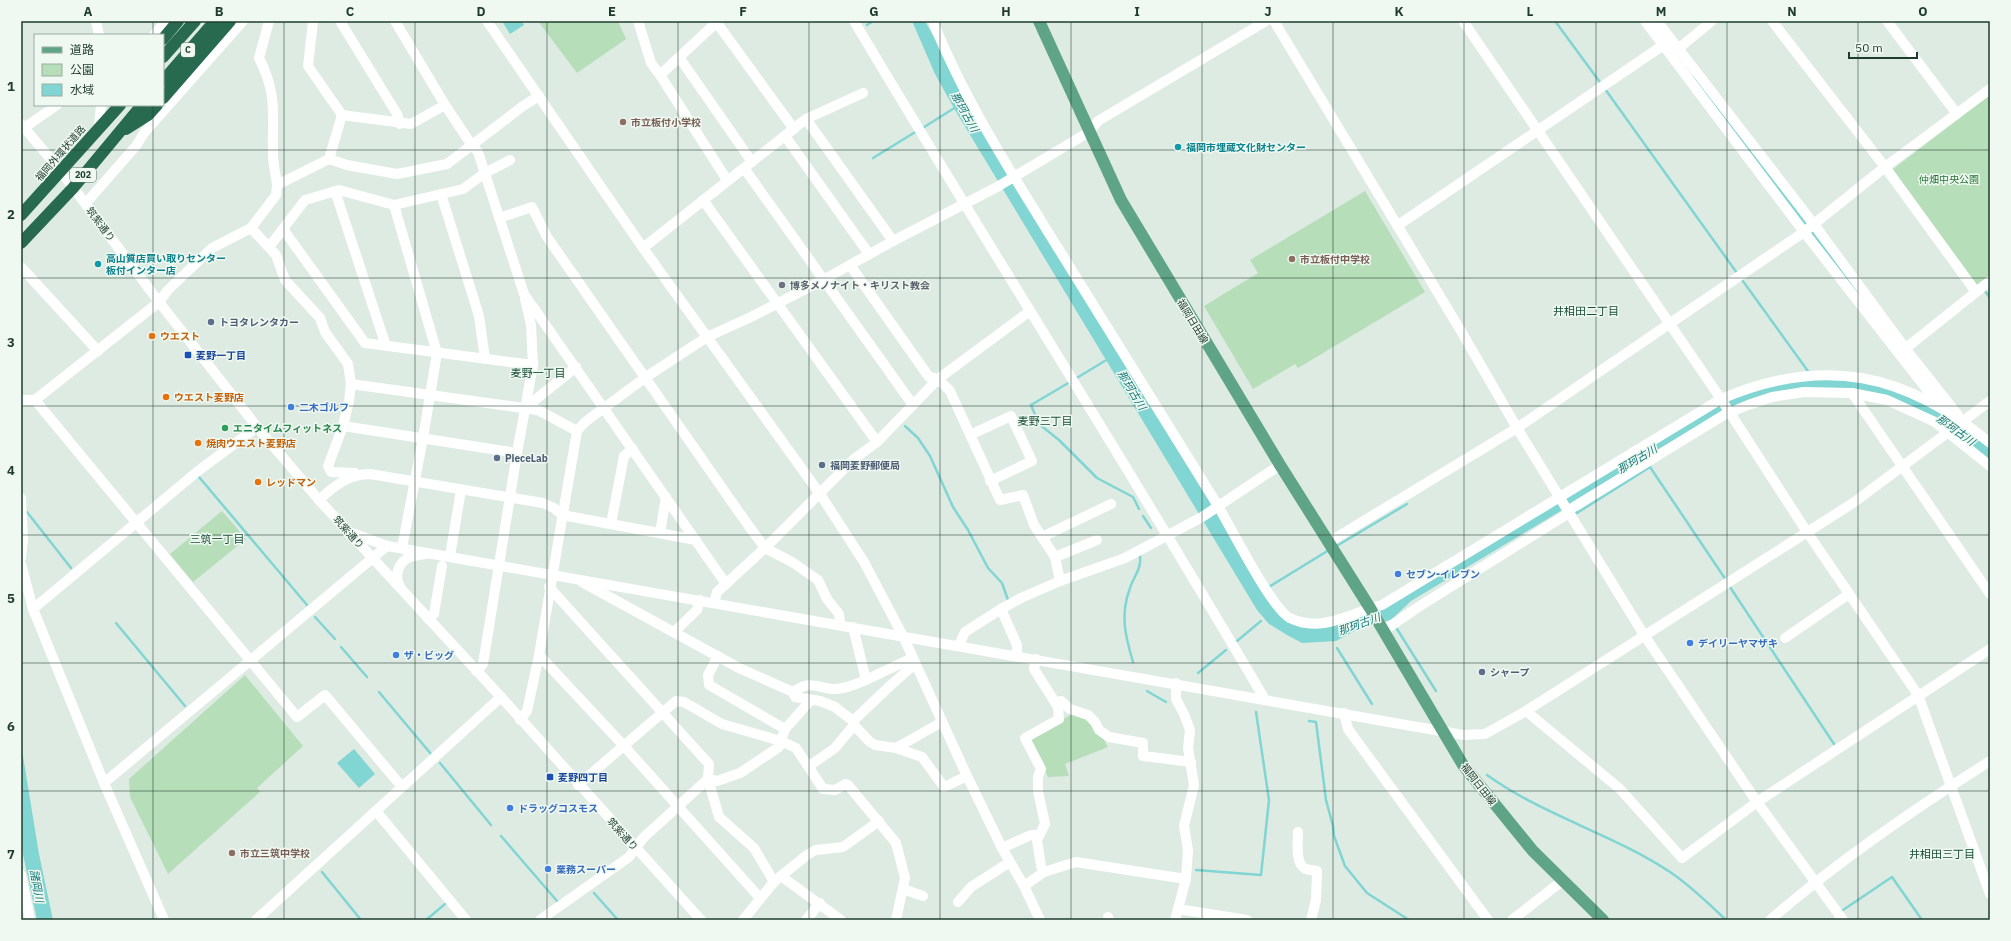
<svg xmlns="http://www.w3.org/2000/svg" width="2011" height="941" font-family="'IBM Plex Sans','Noto Sans JP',sans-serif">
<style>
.green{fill:#b5deb9}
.water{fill:#81d5d2}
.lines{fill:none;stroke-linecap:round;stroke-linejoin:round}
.stream{stroke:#81d5d2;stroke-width:2.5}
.minor{stroke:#fff;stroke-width:10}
.major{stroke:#5fa486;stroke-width:12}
.highway{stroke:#286a50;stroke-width:12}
.grid{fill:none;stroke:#1e3c2e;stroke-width:1;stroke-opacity:0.55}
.education-dot{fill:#8d6e63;stroke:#eff8f1;stroke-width:1.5}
.culture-dot{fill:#0f9aa8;stroke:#eff8f1;stroke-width:1.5}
.worship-dot{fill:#6b7280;stroke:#eff8f1;stroke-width:1.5}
.service-dot{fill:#5c6f8a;stroke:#eff8f1;stroke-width:1.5}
.food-dot{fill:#e8710a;stroke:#eff8f1;stroke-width:1.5}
.transit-dot{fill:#1a4fb4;stroke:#eff8f1;stroke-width:1.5}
.shop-dot{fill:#3f7fe0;stroke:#eff8f1;stroke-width:1.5}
.leisure-dot{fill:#2e9e5b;stroke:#eff8f1;stroke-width:1.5}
.labels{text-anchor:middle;stroke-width:3;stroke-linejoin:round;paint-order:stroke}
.shield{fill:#eff8f1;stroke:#5d7468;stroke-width:1}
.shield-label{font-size:9px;font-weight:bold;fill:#1e3c2e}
.education-label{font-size:10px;font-weight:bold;fill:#785e54;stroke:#eff8f1;text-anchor:start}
.culture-label{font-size:10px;font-weight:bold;fill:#0d838f;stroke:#eff8f1;text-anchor:start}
.street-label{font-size:10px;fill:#1e3c2e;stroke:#eff8f1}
.park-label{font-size:10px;fill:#267536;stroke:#eff8f1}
.worship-label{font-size:10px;font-weight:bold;fill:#5b616d;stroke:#eff8f1;text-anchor:start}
.service-label{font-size:10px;font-weight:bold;fill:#4e5e75;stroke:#eff8f1;text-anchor:start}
.food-label{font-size:10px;font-weight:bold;fill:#c56008;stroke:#eff8f1;text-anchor:start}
.transit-label{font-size:10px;font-weight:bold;fill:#164399;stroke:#eff8f1;text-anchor:start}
.shop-label{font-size:10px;font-weight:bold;fill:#366cbe;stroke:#eff8f1;text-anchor:start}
.leisure-label{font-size:10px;font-weight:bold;fill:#27864d;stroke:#eff8f1;text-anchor:start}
.water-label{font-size:11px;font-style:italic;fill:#157b7a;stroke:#eff8f1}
.neighbourhood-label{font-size:11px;fill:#194f38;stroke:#eff8f1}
.neatline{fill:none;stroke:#1e3c2e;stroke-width:1.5}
.grid-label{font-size:13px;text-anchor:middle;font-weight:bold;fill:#1e3c2e}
</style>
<rect width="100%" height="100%" fill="#deebe3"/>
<g class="green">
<polygon points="538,21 618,21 626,39 577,73"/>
<polygon points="1990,95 1990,275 1977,285 1892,170"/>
<polygon points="1365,191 1425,292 1298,368 1295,364 1253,389 1204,306 1258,273 1250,260"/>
<polygon points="222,511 246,539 193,582 170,554"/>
<polygon points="245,675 303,746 257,788 260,792 168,874 130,797 129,779"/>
<polygon points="1074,713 1095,724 1108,747 1065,764 1069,776 1048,777 1030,742 1031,737"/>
</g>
<g class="water">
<polygon points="502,21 522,21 524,25 510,34"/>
<polygon points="912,21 925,21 1006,169 1149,404 1190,465 1259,586 1305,625 1359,614 1717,405 1754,387 1832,377 1891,386 1941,413 1990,448 1990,460 1909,406 1803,390 1722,414 1411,601 1391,620 1364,626 1336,641 1302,643 1287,635 1269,624 1257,610 955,110 935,74"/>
<polygon points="21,744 39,854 53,920 37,920 21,845"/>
<polygon points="354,749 375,774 359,788 337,763"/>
</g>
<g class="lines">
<g class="stream">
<polyline points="1555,21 1602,85"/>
<polyline points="867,25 873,21"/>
<polyline points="1693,77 1807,226"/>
<polyline points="1605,89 1737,273"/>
<polyline points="921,129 956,107"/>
<polyline points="873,158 917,131"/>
<polyline points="1810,230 1857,291"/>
<polyline points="1740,277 1810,374"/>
<polyline points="1985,291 1990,298"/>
<polyline points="1075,379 1108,359"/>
<polyline points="1031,405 1039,424 1059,440 1097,478 1133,497 1139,509"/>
<polyline points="1031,405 1070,382"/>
<polyline points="905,426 918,438 930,456 953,507 968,530 988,568 1002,583 1008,600"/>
<polyline points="199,477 307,605"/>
<polyline points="1575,510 1577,513 1650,467 1726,580"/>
<polyline points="27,512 71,568"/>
<polyline points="1143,516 1151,528"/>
<polyline points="1335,547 1407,504"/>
<polyline points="1728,584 1834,744"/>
<polyline points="1267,588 1329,550"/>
<polyline points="315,617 335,639"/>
<polyline points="116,623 185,706"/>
<polyline points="1397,629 1436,691"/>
<polyline points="1237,641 1261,621"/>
<polyline points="341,647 367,677"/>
<polyline points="1337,648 1372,704"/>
<path d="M1133,662C1125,635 1120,615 1130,588C1134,576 1142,568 1140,556"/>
<polyline points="1198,673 1226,650"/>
<polyline points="1147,691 1166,702"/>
<polyline points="379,692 431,754"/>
<polyline points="1309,721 1316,722 1326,800 1333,826 1334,836 1345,866 1367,893 1409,920"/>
<polyline points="440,763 491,825"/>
<path d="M1487,775C1544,816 1613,834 1670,872C1691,886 1708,903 1726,920"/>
<polyline points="501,836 557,901"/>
<polyline points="1196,870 1261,875 1269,800 1256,712"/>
<polyline points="322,872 361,920"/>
<polyline points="594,893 618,920"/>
<polyline points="1843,910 1892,877 1922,920"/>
<polyline points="426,920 445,904"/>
</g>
<g class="minor">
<polyline points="96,21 99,35"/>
<path d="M269,21L259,58C278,95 272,116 273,154C273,165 276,175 277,185"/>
<polyline points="313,21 308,66 342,115"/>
<polyline points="340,21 397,114 400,124"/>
<polyline points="395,21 445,105"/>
<polyline points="487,21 643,248 820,494 864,562 903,636 967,776 1002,848 1024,886 1040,920"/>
<polyline points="638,21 651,63 660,75"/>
<polyline points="718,21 660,75 727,180"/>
<path d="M854,21C989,248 1131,470 1264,698"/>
<path d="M933,21C963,98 1014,177 1058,248C1110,332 1163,417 1215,501C1230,525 1270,607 1290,618C1322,634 1352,612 1382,605L1721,399C1824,355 1906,373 1990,443"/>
<polyline points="1274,21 1461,331 1517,428 1644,635 1757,802 1843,920"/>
<polyline points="1463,21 1721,399 1807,532 1918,695 1990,894"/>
<polyline points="1645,21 1804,232 1939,405"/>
<polyline points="1657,21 1813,223 1905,348 1958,415"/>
<polyline points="1772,21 1885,167 1976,292"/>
<polyline points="1887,21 1957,114"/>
<polyline points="717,23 794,129"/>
<polyline points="154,35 166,21"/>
<polyline points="1679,48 1712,21"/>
<polyline points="679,57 752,162"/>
<polyline points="806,119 893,241"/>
<polyline points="21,124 60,170 159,302 257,427 319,500 501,697 701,920"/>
<polyline points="99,127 101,105"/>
<polyline points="21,130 57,105"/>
<polyline points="785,136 869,254"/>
<polyline points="329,159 347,165 397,174 447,164 523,106 539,96"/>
<polyline points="744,168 913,405"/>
<polyline points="335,191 386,346"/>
<polyline points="441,194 479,316 485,359"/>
<polyline points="703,200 877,442"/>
<polyline points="86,203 136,146 144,133 243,21"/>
<polyline points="394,205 437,353 423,438 402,548"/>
<polyline points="499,218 532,207 547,237 748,525 765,548 792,562 818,580 827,599 839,614 840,624"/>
<polyline points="1397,226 1659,48 1669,44"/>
<polyline points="251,228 276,255 285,280 320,318 325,332 348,364 351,384 349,401 343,426 328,466 331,472 355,473"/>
<polyline points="283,229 365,343 533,365"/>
<polyline points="269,247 305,200 339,190 394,205 463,189 485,173 510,160"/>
<polyline points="643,248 806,119 863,93"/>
<polyline points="850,265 929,377 938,379 950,391 1000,500 1023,495 1034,525 1055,557 1060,581"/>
<polyline points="21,267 98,351"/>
<polyline points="1901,352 1990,281"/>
<polyline points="351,384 538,410 577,431"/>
<polyline points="1852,393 1887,400 1935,422 1990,466"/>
<polyline points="21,400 35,400 159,302 168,290 212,248 251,228 276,195 277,185 329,159 342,115 411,124 445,105 471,144 478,152 524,294 726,584"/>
<polyline points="35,400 297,717 325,695 402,787"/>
<polyline points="525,408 576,367"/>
<polyline points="343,426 517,453 483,664 476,671"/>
<polyline points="970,435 1011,416 1032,461 990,481"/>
<polyline points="517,453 533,365 531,325 525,299"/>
<polyline points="21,498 23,539 21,558"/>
<path d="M319,500C334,486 349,474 370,474L543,503L554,508L562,515L696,540"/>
<polyline points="611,524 624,456 633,449"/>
<polyline points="352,533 387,546"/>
<polyline points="660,533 666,497"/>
<polyline points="1042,537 1111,504"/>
<polyline points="1329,542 1517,428 1669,324 1804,232 1885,167 1990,89"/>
<polyline points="450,556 461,490"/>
<polyline points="1055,557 1097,540"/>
<polyline points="21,564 33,609 104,783 164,920"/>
<polyline points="582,582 739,668 793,692 795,697 820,701 835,707 853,721"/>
<path d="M400,586C394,577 398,565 406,559C410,556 420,555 425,554"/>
<polyline points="549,587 709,764 708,779 719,817 754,848 774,882"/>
<polyline points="714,603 717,592 765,548 854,459 877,442 938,379 1030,311"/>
<polyline points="33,609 198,471 257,427"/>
<polyline points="1001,609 1017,645 1017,655"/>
<polyline points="428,619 434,614 442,566"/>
<polyline points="1383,631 1423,604 1569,513 1572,508 1724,415 1748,405 1772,397 1804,392 1852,393 1990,594"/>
<polyline points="674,632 697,610 700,600"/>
<polyline points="1785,638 1849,594"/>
<polyline points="959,645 965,632 1001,609 1021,598 1060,581 1125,558 1202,517 1280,465"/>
<polyline points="539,655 624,746 760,898"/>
<polyline points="718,656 708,675 709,685 785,729"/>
<polyline points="1036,659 1034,669 1058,707 1059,719 1025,738 1041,769 1038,777 1038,791 1045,824 1037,840 1041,866 1044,872"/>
<polyline points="866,680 912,658"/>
<path d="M793,692C811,680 814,687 832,689C843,690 856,684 866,680L853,627"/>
<polyline points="1056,703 1061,701 1070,709 1088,715 1095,722 1099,730 1109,737 1143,743 1143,756 1191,762"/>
<polyline points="1526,711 1620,789 1682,858 1757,802 1990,649"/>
<polyline points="1344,713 1348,729 1488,920"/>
<polyline points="520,720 527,711 539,655 577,431 585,422 646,377 707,337 751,317 823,280 893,241 997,187 1089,132 1098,121 1266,21"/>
<polyline points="854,725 870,742 875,745 896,748 922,757 944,787 967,776"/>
<polyline points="896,748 942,722"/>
<polyline points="809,766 835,748 854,725 853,721 892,684 915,664"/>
<polyline points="104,783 387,546 1463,735 1485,734 1526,711 1853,503 1990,401"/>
<polyline points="578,785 676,701 684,702 722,724 781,741 796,748 823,789 835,790 846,784 848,785 896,843 905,878 896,920"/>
<polyline points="376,811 466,920"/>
<path d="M1298,832C1298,841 1295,862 1304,868C1307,870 1313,870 1317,871L1316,900L1311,920"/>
<polyline points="1002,848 1031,835 1039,835"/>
<polyline points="21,875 30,920"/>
<polyline points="781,876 807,855 816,850 843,847 879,821"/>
<polyline points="1024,886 1044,872 1076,862 1186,879"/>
<polyline points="903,889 923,896"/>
<polyline points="958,902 971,887 1010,862"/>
<polyline points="1178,909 1247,920"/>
<polyline points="1108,917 1109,920"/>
<polyline points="256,920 501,697"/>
<polyline points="540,920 629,857 643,838 708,779 717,781 740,773 779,747 785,729 811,700"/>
<polyline points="743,920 774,882 781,876 841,920"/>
<polyline points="806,920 820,903"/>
<polyline points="1175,920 1186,879 1188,850 1184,826 1194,785 1188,748 1190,730 1184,714 1176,699 1176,683"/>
<polyline points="1512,920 1562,881"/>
<path d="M1770,920C1838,861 1914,809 1990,761"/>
</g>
<polyline class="major" points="1039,21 1121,200 1280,465 1370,608 1463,765 1533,851 1603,920"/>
<g class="highway">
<polyline points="163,39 178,21"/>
<polyline points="163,57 195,21"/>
<polyline points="163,81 215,21"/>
<polyline points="163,98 230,21"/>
<polyline points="126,129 148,115 157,105"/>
<polyline points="21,215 120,105"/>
<polyline points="21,243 73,188 142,105"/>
</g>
</g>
<path class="grid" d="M153,21V35M284,21V920M415,21V920M547,21V920M678,21V920M809,21V920M940,21V920M1071,21V920M1202,21V920M1333,21V920M1464,21V920M1596,21V920M1727,21V920M1858,21V920M153,105V920M21,150H1990M21,278H1990M21,406H1990M21,535H1990M21,663H1990M21,791H1990"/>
<g class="education-dot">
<circle cx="623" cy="122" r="4"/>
<circle cx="1292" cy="259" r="4"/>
<circle cx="232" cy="853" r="4"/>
</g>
<g class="culture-dot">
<circle cx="1178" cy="147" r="4"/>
<circle cx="98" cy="264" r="4"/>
</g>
<circle class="worship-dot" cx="782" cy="285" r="4"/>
<g class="service-dot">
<circle cx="211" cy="322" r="4"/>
<circle cx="497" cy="458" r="4"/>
<circle cx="822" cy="465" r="4"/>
<circle cx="1482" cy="672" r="4"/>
</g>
<g class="food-dot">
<circle cx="152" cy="336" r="4"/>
<circle cx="166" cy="397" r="4"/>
<circle cx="198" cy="443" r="4"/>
<circle cx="258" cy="482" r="4"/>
</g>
<g class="transit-dot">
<rect x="184" y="351" width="8" height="8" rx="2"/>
<rect x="546" y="773" width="8" height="8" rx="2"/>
</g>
<g class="shop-dot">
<circle cx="291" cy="407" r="4"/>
<circle cx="1398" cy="574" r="4"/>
<circle cx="1690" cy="643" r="4"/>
<circle cx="396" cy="655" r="4"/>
<circle cx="510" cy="808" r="4"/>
<circle cx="548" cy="869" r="4"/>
</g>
<circle class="leisure-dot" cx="225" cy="428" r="4"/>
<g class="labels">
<g class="shield">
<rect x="181" y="43" width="14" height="14" rx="3"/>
<rect x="70" y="168" width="26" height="14" rx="3"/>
</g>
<g class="shield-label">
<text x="188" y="53">C</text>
<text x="83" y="178">202</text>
</g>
<g class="education-label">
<text x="631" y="126">市立板付小学校</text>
<text x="1300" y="263">市立板付中学校</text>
<text x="240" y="857">市立三筑中学校</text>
</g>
<g class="culture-label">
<text x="1186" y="151">福岡市埋蔵文化財センター</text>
<text x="106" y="262">高山質店買い取りセンター<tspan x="106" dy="12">板付インター店</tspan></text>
</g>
<g class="street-label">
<text transform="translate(60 153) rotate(-49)" y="4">福岡外環状道路</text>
<text transform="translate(101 224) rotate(53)" y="4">筑紫通り</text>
<text transform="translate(1193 321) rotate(59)" y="4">福岡日田線</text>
<text transform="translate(349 532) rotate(48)" y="4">筑紫通り</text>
<text transform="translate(1479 784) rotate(52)" y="4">福岡日田線</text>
<text transform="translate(623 834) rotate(48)" y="4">筑紫通り</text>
</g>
<g class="park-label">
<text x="1949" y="183">仲畑中央公園</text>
</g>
<g class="worship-label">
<text x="790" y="289">博多メノナイト・キリスト教会</text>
</g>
<g class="service-label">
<text x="219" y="326">トヨタレンタカー</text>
<text x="505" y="462">PieceLab</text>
<text x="830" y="469">福岡麦野郵便局</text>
<text x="1490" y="676">シャープ</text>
</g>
<g class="food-label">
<text x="160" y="340">ウエスト</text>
<text x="174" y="401">ウエスト麦野店</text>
<text x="206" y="447">焼肉ウエスト麦野店</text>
<text x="266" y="486">レッドマン</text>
</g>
<g class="transit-label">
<text x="196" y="359">麦野一丁目</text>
<text x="558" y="781">麦野四丁目</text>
</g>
<g class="shop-label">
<text x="299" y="411">二木ゴルフ</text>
<text x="1406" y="578">セブン-イレブン</text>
<text x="1698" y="647">デイリーヤマザキ</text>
<text x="404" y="659">ザ・ビッグ</text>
<text x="518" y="812">ドラッグコスモス</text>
<text x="556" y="873">業務スーパー</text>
</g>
<g class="leisure-label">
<text x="233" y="432">エニタイムフィットネス</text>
</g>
<g class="water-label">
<text transform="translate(965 112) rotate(61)" y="4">那珂古川</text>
<text transform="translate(1132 390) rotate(59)" y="4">那珂古川</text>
<text transform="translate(1956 430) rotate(36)" y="4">那珂古川</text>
<text transform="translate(1637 459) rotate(-31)" y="4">那珂古川</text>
<text transform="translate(1359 624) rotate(-20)" y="4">那珂古川</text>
<text transform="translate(37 886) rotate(79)" y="4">諸岡川</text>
</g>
<g class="neighbourhood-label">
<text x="1586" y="315">井相田二丁目</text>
<text x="538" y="377">麦野一丁目</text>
<text x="1045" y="425">麦野三丁目</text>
<text x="217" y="543">三筑一丁目</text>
<text x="1942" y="858">井相田三丁目</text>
</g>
</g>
<rect width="2011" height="941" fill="none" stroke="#eff8f1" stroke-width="44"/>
<rect x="34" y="34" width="130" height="72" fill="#eff8f1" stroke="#9bada3"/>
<rect x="42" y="47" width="20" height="6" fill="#5fa486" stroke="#9bada3"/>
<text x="70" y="54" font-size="12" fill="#1e3c2e">道路</text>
<rect x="42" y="64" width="20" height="12" fill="#b5deb9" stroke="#9bada3"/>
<text x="70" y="74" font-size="12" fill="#1e3c2e">公園</text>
<rect x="42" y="84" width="20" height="12" fill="#81d5d2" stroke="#9bada3"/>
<text x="70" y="94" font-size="12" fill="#1e3c2e">水域</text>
<path d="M1849 52v6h68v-6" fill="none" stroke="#1e3c2e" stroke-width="2"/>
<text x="1855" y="52" font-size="12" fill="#1e3c2e" stroke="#eff8f1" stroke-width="3" paint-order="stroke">50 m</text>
<rect x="22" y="22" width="1967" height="897" class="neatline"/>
<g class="grid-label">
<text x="88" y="16">A</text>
<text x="219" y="16">B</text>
<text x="350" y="16">C</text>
<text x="481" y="16">D</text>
<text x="612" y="16">E</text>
<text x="743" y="16">F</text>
<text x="874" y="16">G</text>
<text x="1006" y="16">H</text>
<text x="1137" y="16">I</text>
<text x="1268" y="16">J</text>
<text x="1399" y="16">K</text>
<text x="1530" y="16">L</text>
<text x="1661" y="16">M</text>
<text x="1792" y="16">N</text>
<text x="1923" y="16">O</text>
<text x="11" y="91">1</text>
<text x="11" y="219">2</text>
<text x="11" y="347">3</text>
<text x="11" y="475">4</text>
<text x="11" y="603">5</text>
<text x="11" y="731">6</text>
<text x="11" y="859">7</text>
</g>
</svg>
